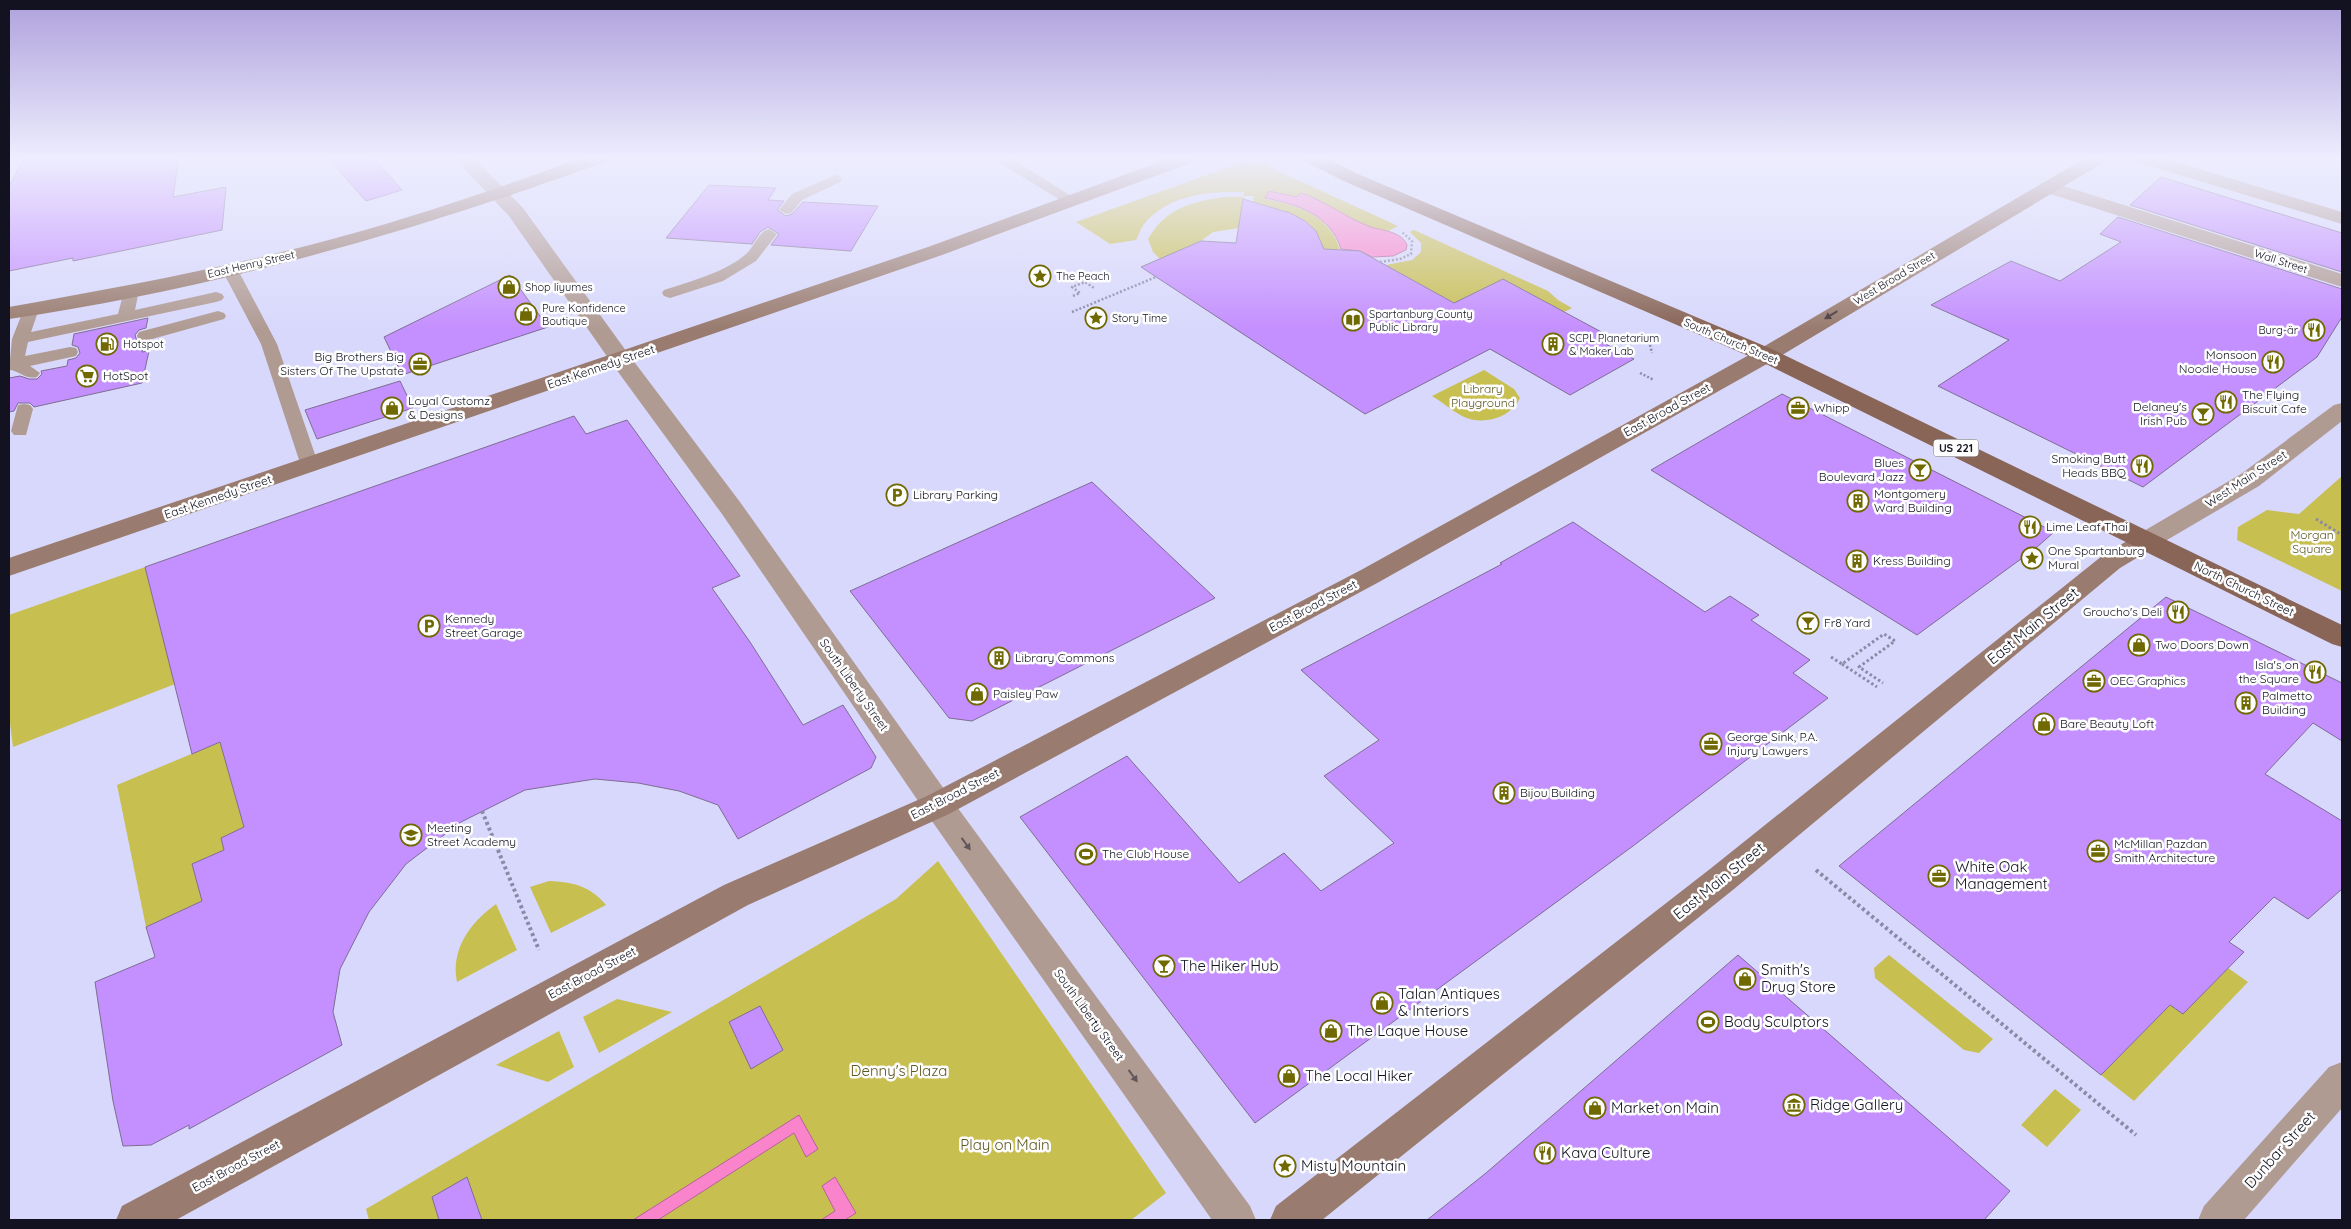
<svg xmlns="http://www.w3.org/2000/svg" width="2351" height="1229" font-family="Quicksand,sans-serif">
<style>
.green{fill:#c8bf51}
.water{fill:#fa84cb;stroke:#b46298}
.building{fill:#c48ffe;stroke:#7e6d93}
.lines{fill:none;stroke-linecap:round;stroke-linejoin:round}
.path-far2{stroke:#8a8aa6;stroke-width:2.5;stroke-dasharray:2 2;stroke-linecap:butt}
.path-far1{stroke:#8a8aa6;stroke-width:3;stroke-dasharray:2.5 2.5;stroke-linecap:butt}
.path{stroke:#8a8aa6;stroke-width:4;stroke-dasharray:3 3;stroke-linecap:butt}
.lane{fill:#b09b93;fill-rule:evenodd}
.street{fill:#b09b93;fill-rule:evenodd}
.secondary{fill:#997c6f;fill-rule:evenodd}
.primary{fill:#886556;fill-rule:evenodd}
.oneway{fill:#483c40}
.oneway2{fill:#61565a}
.labels{text-anchor:middle;stroke-width:5;stroke-linejoin:round;paint-order:stroke}
.far-street-label{font-size:11px;fill:#121221;stroke:#fdfdfd}
.far-poi-label{font-size:11px;fill:#121221;stroke:#fdfdfd;text-anchor:start}
.shield{fill:#fdfdfd;stroke:#585863;stroke-width:1}
.shield-label{font-size:11px;font-weight:bold;fill:#121221}
.poi-label{font-size:12px;fill:#121221;stroke:#fdfdfd;text-anchor:start}
.street-label{font-size:12px;fill:#121221;stroke:#fdfdfd}
.park-label{font-size:12px;fill:#5d581f;stroke:#fdfdfd}
.near-street-label{font-size:15px;fill:#121221;stroke:#fdfdfd}
.near-poi-label{font-size:15px;fill:#121221;stroke:#fdfdfd;text-anchor:start}
.near-park-label{font-size:15px;fill:#5d581f;stroke:#fdfdfd}
</style>
<rect width="100%" height="100%" fill="#d8d8fc"/>
<g class="green">
<path d="M1243,162L1261,163L1398,226L1388,231L1372,228L1296,198L1269,191L1265,199C1298,205 1330,215 1340,250L1321,249C1319,214 1278,211 1252,205L1254,196H1244V192C1209,191 1169,195 1145,223C1141,227 1139,235 1136,240L1110,244L1076,222Z"/>
<path d="M1224,197H1244L1239,228L1213,232L1201,241L1160,259L1153,252L1148,239C1166,208 1191,202 1224,197Z"/>
<polygon points="1414,230 1548,291 1558,300 1572,308 1564,312 1454,303 1386,265 1412,260 1421,252 1421,243 1410,232"/>
<path d="M1484,370L1514,389L1520,398C1510,419 1482,426 1462,416C1451,410 1442,402 1432,396Z"/>
<polygon points="2342,476 2342,591 2237,540 2238,527 2267,510 2299,514"/>
<polygon points="145,567 175,684 13,747 9,716 9,615"/>
<polygon points="220,742 244,827 221,838 224,850 192,864 202,901 146,927 117,785"/>
<polygon points="938,861 1166,1193 1131,1220 369,1220 366,1209 896,899"/>
<path d="M549,881C573,882 590,886 606,905L551,933L530,887Z"/>
<path d="M496,904L517,950L457,982C450,949 471,922 496,904Z"/>
<polygon points="1889,955 1993,1039 1979,1053 1964,1050 1875,978 1874,968"/>
<polygon points="2228,968 2248,982 2134,1101 2101,1075 2170,1005 2183,1014"/>
<polygon points="617,999 672,1012 599,1053 583,1017"/>
<polygon points="559,1031 574,1067 548,1082 496,1065"/>
<polygon points="2055,1089 2081,1110 2047,1147 2021,1125"/>
</g>
<g class="water">
<path d="M1269,191L1296,197L1301,193C1326,201 1346,218 1371,227C1383,231 1401,231 1407,245L1406,250L1393,256L1372,257L1360,251L1341,249C1331,215 1297,204 1265,198Z"/>
<polygon points="799,1115 818,1149 806,1157 794,1133 658,1220 633,1220"/>
<polygon points="835,1177 856,1213 845,1220 821,1220 835,1211 822,1186"/>
</g>
<g class="building">
<polygon points="25,157 179,157 173,197 226,187 222,230 73,261 73,258 9,271 9,186"/>
<polygon points="327,157 372,157 402,190 366,201"/>
<polygon points="2161,177 2342,233 2342,272 2130,205"/>
<polygon points="709,185 776,188 768,200 784,201 777,210 786,216 792,214 803,202 878,206 851,251 771,245 779,234 768,227 760,232 752,244 666,238"/>
<polygon points="1243,199 1290,213 1305,221 1316,231 1324,249 1360,251 1454,303 1503,279 1607,335 1598,340 1634,359 1570,395 1490,349 1365,414 1141,267 1201,241 1236,243"/>
<polygon points="2118,217 2342,289 2342,317 2317,357 2143,487 1938,386 2009,340 1931,305 2011,261 2060,281 2121,242 2100,234"/>
<polygon points="510,275 548,327 402,375 384,337"/>
<polygon points="148,318 146,328 139,330 135,335 137,341 144,343 142,352 149,351 142,383 34,407 30,403 18,403 14,411 9,412 9,378 20,376 29,379 37,379 42,374 41,371 67,366 68,360 76,358 80,353 78,347 72,345 74,334"/>
<polygon points="400,381 413,408 317,439 305,410"/>
<polygon points="1782,394 2054,532 2036,548 1917,635 1651,470"/>
<polygon points="574,416 586,434 627,420 740,576 712,588 750,642 803,725 843,705 876,757 871,768 738,839 718,805 679,791 638,783 595,779 525,790 461,822 406,864 369,912 340,969 333,1012 342,1045 189,1129 189,1125 151,1145 123,1146 113,1101 95,982 155,957 146,927 202,901 192,864 224,850 221,838 244,827 220,742 192,754 145,567"/>
<polygon points="1092,482 1215,598 972,721 949,718 850,591"/>
<polygon points="1573,522 1705,612 1730,596 1759,615 1751,620 1810,660 1793,673 1828,698 1633,846 1255,1123 1020,817 1127,756 1239,883 1284,853 1321,891 1394,843 1324,776 1379,740 1301,670 1502,564 1500,563"/>
<polygon points="2166,597 2342,683 2342,741 2313,723 2265,774 2342,821 2342,889 2308,919 2274,897 2229,942 2244,952 2183,1014 2170,1005 2101,1075 1839,866"/>
<polygon points="1738,955 2010,1191 1984,1220 1427,1220 1486,1173"/>
<polygon points="760,1006 783,1050 751,1069 729,1022"/>
<polygon points="467,1177 482,1220 439,1220 432,1197"/>
</g>
<g class="lines">
<g class="path-far2">
<polyline points="1380,262 1400,259 1411,254 1412,241 1402,232"/>
<polyline points="1073,296 1080,293 1072,287 1085,282 1094,288"/>
<polyline points="1072,312 1156,277"/>
<polyline points="1649,341 1652,353"/>
<polyline points="1640,373 1654,380"/>
</g>
<g class="path-far1">
<polyline points="2316,519 2342,535"/>
<polyline points="1831,657 1842,664 1884,634 1895,641 1859,667 1883,683"/>
<polyline points="1842,664 1877,687"/>
</g>
<g class="path">
<polyline points="482,811 539,950"/>
<polyline points="1816,870 2136,1135"/>
</g>
<g class="lane">
<polygon points="1003,157 1024,157 1017,162 1079,201 1072,205 1067,204 1001,164 999,161"/>
<polygon points="1151,157 1168,157 1177,165 1170,169"/>
<polygon points="835,175 840,176 842,179 840,182 802,200 791,213 786,214 779,210 792,194"/>
<path d="M769,229L777,234L756,261L723,281L670,298L664,296L662,293L664,290C689,282 726,272 746,254C754,247 758,232 769,229Z"/>
<polygon points="230,265 236,267 238,270 277,344 319,466 317,470 310,472 303,470 301,466 261,344 222,270 224,267"/>
<path d="M131,285L137,287L139,290L135,310L216,292L222,294L224,297L222,300L216,302L28,342L25,356L70,347L76,348L78,352L76,356L30,366L40,373L37,377C25,380 19,370 9,370L12,339L25,306H37L39,309L31,332L118,314L125,287Z"/>
<polygon points="218,311 224,313 226,316 224,319 145,341 139,340 137,336 139,332"/>
<polygon points="24,404 30,405 33,409 26,435 14,435 11,431 18,405"/>
</g>
<g class="street">
<polygon points="453,157 473,157 523,208 629,355 740,502 949,796 1250,1206 1256,1220 1212,1220 927,814 722,514 613,365 509,216"/>
<polygon points="2130,157 2159,157 2342,212 2342,224 2133,161"/>
<polygon points="2048,181 2342,274 2342,287 2041,191 2039,187 2041,183"/>
<polygon points="2342,403 2342,421 2259,486 2155,547 2146,550 2137,547 2133,541 2137,535 2241,474 2334,405"/>
<polygon points="2342,1062 2342,1108 2244,1220 2198,1220 2204,1206 2329,1067"/>
</g>
<g class="secondary">
<path d="M584,157H611L608,161C413,232 214,289 9,319V307C110,289 210,271 310,245C403,221 494,190 584,157Z"/>
<polygon points="1173,157 1199,157 1196,161 942,255 9,576 9,558 928,247"/>
<polygon points="2087,157 2109,157 2106,161 1774,360 1379,582 949,814 748,905 176,1220 116,1220 122,1206 724,885 927,796 1361,570 1758,350"/>
<polygon points="2146,532 2155,535 2159,541 2155,547 2120,568 1734,889 1322,1220 1270,1220 1276,1206 1710,869 2102,556 2137,535"/>
</g>
<polygon class="primary" points="1300,157 1324,157 1358,174 1774,350 2342,625 2342,647 2332,644 1758,360 1346,182 1303,161"/>
</g>
<defs><path id="oneway-solid" d="M-6-.8H1V-3.2L6.5 0L1 3.2V.8H-6Z" transform="scale(1.25)"/></defs>
<use class="oneway" href="#oneway-solid" transform="translate(1831 315) rotate(149)"/>
<g class="oneway2">
<use href="#oneway-solid" transform="translate(966 844) rotate(54)"/>
<use href="#oneway-solid" transform="translate(1133 1076) rotate(54)"/>
</g>
<linearGradient id="sky" x2="0" y2="1"><stop stop-color="#afa1dc"/><stop offset="0.48" stop-color="#ededfe"/><stop offset="1" stop-color="#ededfe" stop-opacity="0"/></linearGradient>
<rect width="2351" height="329" fill="url(#sky)"/>
<defs>
<g id="sight-ring" transform="scale(1.125)"><circle r="9.5" fill="#fdfdfd" stroke="#706901" stroke-width="1.5"/><path d="M0-6L1.8-2.2L6-1.7L2.9 1.2L3.7 5.4L0 3.3L-3.7 5.4L-2.9 1.2L-6-1.7L-1.8-2.2Z" fill="#706901"/></g>
<g id="shop-ring" transform="scale(1.125)"><circle r="9.5" fill="#fdfdfd" stroke="#706901" stroke-width="1.5"/><path d="M-5-2.5h2.3a2.7 3.5 0 0 1 5.4 0H5L5.5 6h-11ZM-1.5-2.5h3a1.5 2.3 0 0 0-3 0Z" fill="#706901"/></g>
<g id="library-ring" transform="scale(1.125)"><circle r="9.5" fill="#fdfdfd" stroke="#706901" stroke-width="1.5"/><path d="M-6-4Q-3-5.5-.7-3.5V5Q-3 3-6 4ZM6-4Q3-5.5 .7-3.5V5Q3 3 6 4Z" fill="#706901"/></g>
<g id="restaurant-ring" transform="scale(1.125)"><circle r="9.5" fill="#fdfdfd" stroke="#706901" stroke-width="1.5"/><path d="M-5-6h1v4h1v-4h1v4h1v-4h1v5L-1.5 .5V6h-2V.5L-5-1ZM5-6V6H3V1.5H1.5Q1.5-4 5-6Z" fill="#706901"/></g>
<g id="fuel-ring" transform="scale(1.125)"><circle r="9.5" fill="#fdfdfd" stroke="#706901" stroke-width="1.5"/><path d="M-5.5-6h7V0h2V4h1.3V-2.5L3-4.5l.8-.8L6-3V5H2.5V1h-1V6h-7ZM-4.2-4.7v3.2H.2V-4.7Z" fill="#706901"/></g>
<g id="building-ring" transform="scale(1.125)"><circle r="9.5" fill="#fdfdfd" stroke="#706901" stroke-width="1.5"/><path d="M-4-6H4V6H1V3H-1V6H-4ZM-2.5-4.3h1.7v1.8h-1.7ZM.8-4.3h1.7v1.8H.8ZM-2.5-1h1.7V.8h-1.7ZM.8-1h1.7V.8H.8Z" fill="#706901"/></g>
<g id="office-ring" transform="scale(1.125)"><circle r="9.5" fill="#fdfdfd" stroke="#706901" stroke-width="1.5"/><path d="M-6-3h4V-5.5h4V-3h4V5H-6ZM-1-4.5V-3h2v-1.5ZM-6 0V1H6V0Z" fill="#706901"/></g>
<g id="supermarket-ring" transform="scale(1.125)"><circle r="9.5" fill="#fdfdfd" stroke="#706901" stroke-width="1.5"/><path d="M-6-5.5h2.5l.6 2H6L4.5 2H-2.5L-4.4-4H-6ZM-1.5 3.2a1.3 1.3 0 1 0 .1 0ZM3 3.2a1.3 1.3 0 1 0 .1 0Z" fill="#706901"/></g>
<g id="bar-ring" transform="scale(1.125)"><circle r="9.5" fill="#fdfdfd" stroke="#706901" stroke-width="1.5"/><path d="M-6-5H6L.8 .8V4.5H3.5V6h-7V4.5H-.8V.8Z" fill="#706901"/></g>
<g id="parking-ring" transform="scale(1.125)"><circle r="9.5" fill="#fdfdfd" stroke="#706901" stroke-width="1.5"/><path d="M-3.5-5.5H1a3.5 3.5 0 0 1 0 7H-1V5.5H-3.5ZM-1-3.4V-.6H.8a1.4 1.4 0 0 0 0-2.8Z" fill="#706901"/></g>
<g id="school-ring" transform="scale(1.125)"><circle r="9.5" fill="#fdfdfd" stroke="#706901" stroke-width="1.5"/><path d="M0-5L7-2L0 1L-7-2ZM-4 1L0 2.5L4 1V4Q0 6-4 4Z" fill="#706901"/></g>
<g id="stadium-ring" transform="scale(1.125)"><circle r="9.5" fill="#fdfdfd" stroke="#706901" stroke-width="1.5"/><path d="M0-5a6.5 5 0 1 0 0 10a6.5 5 0 1 0 0-10ZM-3.5-1.8h7v3.6h-7Z" fill="#706901"/></g>
<g id="museum-ring" transform="scale(1.125)"><circle r="9.5" fill="#fdfdfd" stroke="#706901" stroke-width="1.5"/><path d="M0-6L6-3V-2H-6V-3ZM-5-1h2V3h-2ZM-1-1h2V3h-2ZM3-1h2V3H3ZM-6 4H6V6H-6Z" fill="#706901"/></g>
</defs>
<g fill-rule="evenodd">
<use href="#sight-ring" x="1040" y="276"/>
<use href="#shop-ring" x="509" y="287"/>
<use href="#shop-ring" x="526" y="314"/>
<use href="#sight-ring" x="1096" y="318"/>
<use href="#library-ring" x="1353" y="320"/>
<use href="#restaurant-ring" x="2314" y="330"/>
<use href="#fuel-ring" x="107" y="344"/>
<use href="#building-ring" x="1553" y="344"/>
<use href="#restaurant-ring" x="2273" y="362"/>
<use href="#office-ring" x="420" y="364"/>
<use href="#supermarket-ring" x="87" y="376"/>
<use href="#restaurant-ring" x="2226" y="402"/>
<use href="#shop-ring" x="392" y="408"/>
<use href="#office-ring" x="1798" y="408"/>
<use href="#bar-ring" x="2203" y="414"/>
<use href="#restaurant-ring" x="2142" y="466"/>
<use href="#bar-ring" x="1920" y="470"/>
<use href="#parking-ring" x="897" y="495"/>
<use href="#building-ring" x="1858" y="501"/>
<use href="#restaurant-ring" x="2030" y="527"/>
<use href="#sight-ring" x="2032" y="558"/>
<use href="#building-ring" x="1857" y="561"/>
<use href="#restaurant-ring" x="2178" y="612"/>
<use href="#bar-ring" x="1808" y="623"/>
<use href="#parking-ring" x="429" y="626"/>
<use href="#shop-ring" x="2139" y="645"/>
<use href="#building-ring" x="999" y="658"/>
<use href="#restaurant-ring" x="2315" y="672"/>
<use href="#office-ring" x="2094" y="681"/>
<use href="#shop-ring" x="977" y="694"/>
<use href="#building-ring" x="2246" y="703"/>
<use href="#shop-ring" x="2044" y="724"/>
<use href="#office-ring" x="1711" y="744"/>
<use href="#building-ring" x="1504" y="793"/>
<use href="#school-ring" x="411" y="835"/>
<use href="#office-ring" x="2098" y="851"/>
<use href="#stadium-ring" x="1086" y="854"/>
<use href="#office-ring" x="1939" y="876"/>
<use href="#bar-ring" x="1164" y="966"/>
<use href="#shop-ring" x="1745" y="979"/>
<use href="#shop-ring" x="1382" y="1003"/>
<use href="#stadium-ring" x="1708" y="1022"/>
<use href="#shop-ring" x="1331" y="1031"/>
<use href="#shop-ring" x="1289" y="1076"/>
<use href="#museum-ring" x="1794" y="1105"/>
<use href="#shop-ring" x="1595" y="1108"/>
<use href="#restaurant-ring" x="1545" y="1153"/>
<use href="#sight-ring" x="1285" y="1166"/>
</g>
<g class="labels">
<g class="far-street-label">
<text transform="translate(2281 261) rotate(18)" y="4">Wall Street</text>
<text transform="translate(251 264) rotate(-13)" y="4">East Henry Street</text>
<text transform="translate(1894 278) rotate(-31)" y="4">West Broad Street</text>
<text transform="translate(1731 341) rotate(23)" y="4">South Church Street</text>
</g>
<g class="far-poi-label">
<text x="1056" y="280">The Peach</text>
<text x="525" y="291">Shop Iiyumes</text>
<text x="542" y="312">Pure Konfidence<tspan x="542" dy="13">Boutique</tspan></text>
<text x="1369" y="318">Spartanburg County<tspan x="1369" dy="13">Public Library</tspan></text>
<text x="1112" y="322">Story Time</text>
<text x="2298" y="334" text-anchor="end">Burg-är</text>
<text x="1569" y="342">SCPL Planetarium<tspan x="1569" dy="13">&amp; Maker Lab</tspan></text>
<text x="123" y="348">Hotspot</text>
</g>
<rect class="shield" x="1933.5" y="439.5" width="45" height="17" rx="4"/>
<g class="shield-label">
<text x="1956" y="452">US 221</text>
</g>
<g class="poi-label">
<text x="2257" y="359" text-anchor="end">Monsoon<tspan x="2257" dy="14">Noodle House</tspan></text>
<text x="404" y="361" text-anchor="end">Big Brothers Big<tspan x="404" dy="14">Sisters Of The Upstate</tspan></text>
<text x="103" y="380">HotSpot</text>
<text x="2242" y="399">The Flying<tspan x="2242" dy="14">Biscuit Cafe</tspan></text>
<text x="408" y="405">Loyal Customz<tspan x="408" dy="14">&amp; Designs</tspan></text>
<text x="2187" y="411" text-anchor="end">Delaney's<tspan x="2187" dy="14">Irish Pub</tspan></text>
<text x="1814" y="412">Whipp</text>
<text x="2126" y="463" text-anchor="end">Smoking Butt<tspan x="2126" dy="14">Heads BBQ</tspan></text>
<text x="1904" y="467" text-anchor="end">Blues<tspan x="1904" dy="14">Boulevard Jazz</tspan></text>
<text x="1874" y="498">Montgomery<tspan x="1874" dy="14">Ward Building</tspan></text>
<text x="913" y="499">Library Parking</text>
<text x="2046" y="531">Lime Leaf Thai</text>
<text x="2048" y="555">One Spartanburg<tspan x="2048" dy="14">Mural</tspan></text>
<text x="1873" y="565">Kress Building</text>
<text x="2162" y="616" text-anchor="end">Groucho's Deli</text>
<text x="445" y="623">Kennedy<tspan x="445" dy="14">Street Garage</tspan></text>
<text x="1824" y="627">Fr8 Yard</text>
<text x="2155" y="649">Two Doors Down</text>
<text x="1015" y="662">Library Commons</text>
<text x="2299" y="669" text-anchor="end">Isla's on<tspan x="2299" dy="14">the Square</tspan></text>
<text x="2110" y="685">OEC Graphics</text>
<text x="993" y="698">Paisley Paw</text>
<text x="2262" y="700">Palmetto<tspan x="2262" dy="14">Building</tspan></text>
<text x="2060" y="728">Bare Beauty Loft</text>
<text x="1727" y="741">George Sink, P.A.<tspan x="1727" dy="14">Injury Lawyers</tspan></text>
<text x="1520" y="797">Bijou Building</text>
<text x="427" y="832">Meeting<tspan x="427" dy="14">Street Academy</tspan></text>
<text x="2114" y="848">McMillan Pazdan<tspan x="2114" dy="14">Smith Architecture</tspan></text>
<text x="1102" y="858">The Club House</text>
</g>
<g class="street-label">
<text transform="translate(601 367) rotate(-19)" y="4">East Kennedy Street</text>
<text transform="translate(1667 410) rotate(-29)" y="4">East Broad Street</text>
<text transform="translate(2246 479) rotate(-33)" y="4">West Main Street</text>
<text transform="translate(218 497) rotate(-19)" y="4">East Kennedy Street</text>
<text transform="translate(2244 589) rotate(26)" y="4">North Church Street</text>
<text transform="translate(1313 606) rotate(-28)" y="4">East Broad Street</text>
<text transform="translate(854 685) rotate(55)" y="4">South Liberty Street</text>
<text transform="translate(955 794) rotate(-27)" y="4">East Broad Street</text>
<text transform="translate(592 973) rotate(-28)" y="4">East Broad Street</text>
<text transform="translate(1089 1015) rotate(54)" y="4">South Liberty Street</text>
<text transform="translate(236 1166) rotate(-28)" y="4">East Broad Street</text>
</g>
<g class="park-label">
<text x="1483" y="393">Library<tspan x="1483" dy="14">Playground</tspan></text>
<text x="2312" y="539">Morgan<tspan x="2312" dy="14">Square</tspan></text>
</g>
<g class="near-street-label">
<text transform="translate(2033 626) rotate(-39)" y="5">East Main Street</text>
<text transform="translate(1719 881) rotate(-39)" y="5">East Main Street</text>
<text transform="translate(2280 1150) rotate(-48)" y="5">Dunbar Street</text>
</g>
<g class="near-poi-label">
<text x="1955" y="872">White Oak<tspan x="1955" dy="17">Management</tspan></text>
<text x="1180" y="971">The Hiker Hub</text>
<text x="1761" y="975">Smith's<tspan x="1761" dy="17">Drug Store</tspan></text>
<text x="1398" y="999">Talan Antiques<tspan x="1398" dy="17">&amp; Interiors</tspan></text>
<text x="1724" y="1027">Body Sculptors</text>
<text x="1347" y="1036">The Laque House</text>
<text x="1305" y="1081">The Local Hiker</text>
<text x="1810" y="1110">Ridge Gallery</text>
<text x="1611" y="1113">Market on Main</text>
<text x="1561" y="1158">Kava Culture</text>
<text x="1301" y="1171">Misty Mountain</text>
</g>
<g class="near-park-label">
<text x="899" y="1076">Denny's Plaza</text>
<text x="1005" y="1150">Play on Main</text>
</g>
</g>
<rect width="2351" height="1229" fill="none" stroke="#121221" stroke-width="20"/>
</svg>
